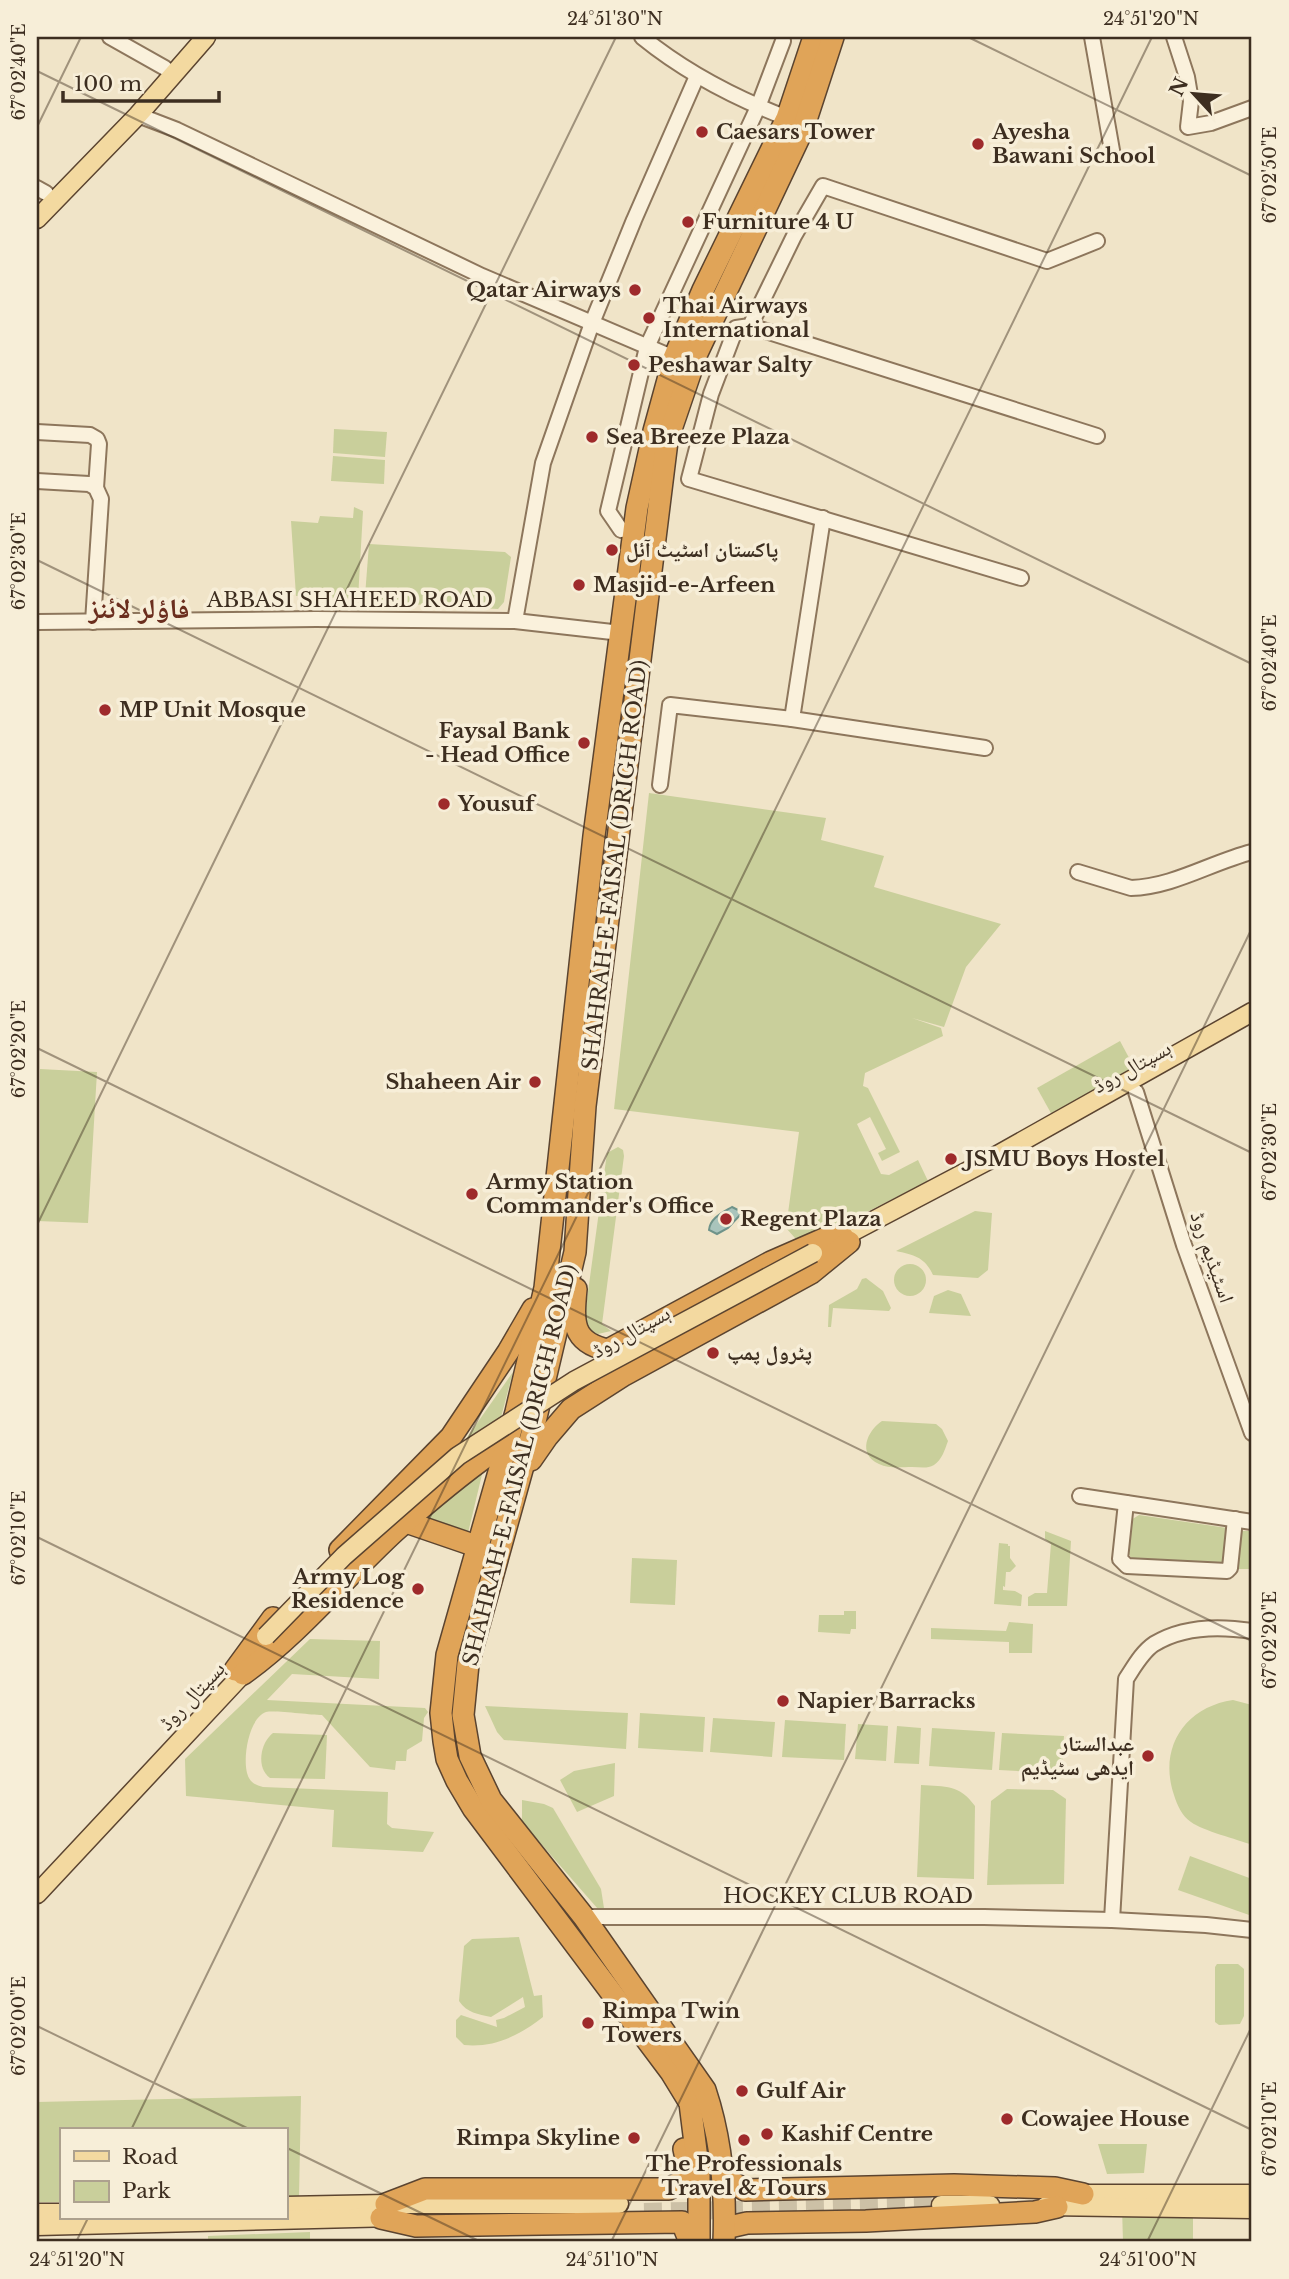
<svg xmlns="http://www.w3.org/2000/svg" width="1289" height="2279" font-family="'Libre Baskerville','Noto Naskh Arabic',serif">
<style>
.green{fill:#c9cf9b}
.water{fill:#a9c4bc;stroke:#6f938a;stroke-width:2}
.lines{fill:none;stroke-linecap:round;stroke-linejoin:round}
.major-tunnel{stroke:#ccc0a6;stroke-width:18;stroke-dasharray:18 9;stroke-linecap:butt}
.minor-casing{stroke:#8d765c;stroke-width:18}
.major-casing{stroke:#5b4430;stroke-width:21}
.highway-casing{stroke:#5b4430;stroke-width:24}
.minor{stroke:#faf1dc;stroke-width:14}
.major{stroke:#f3d9a0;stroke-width:18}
.highway{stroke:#e0a458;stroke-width:21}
.major-bridge-casing{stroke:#5b4430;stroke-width:21;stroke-linecap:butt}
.major-bridge{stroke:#f3d9a0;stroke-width:18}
.ticks{fill:none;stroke:#3d2e20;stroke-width:2;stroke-opacity:0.45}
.poi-dot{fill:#9e2a2b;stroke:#f7eed8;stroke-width:2.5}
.labels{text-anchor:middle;stroke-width:7;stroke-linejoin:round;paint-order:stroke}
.poi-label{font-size:21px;font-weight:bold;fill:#3d2e20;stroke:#f7eed8;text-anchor:start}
.street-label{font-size:21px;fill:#3d2e20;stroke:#f7eed8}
.district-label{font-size:28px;font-weight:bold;fill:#6b2e1e;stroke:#f7eed8}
.neatline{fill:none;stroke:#3d2e20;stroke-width:2.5}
.ticks-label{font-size:18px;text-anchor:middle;fill:#3d2e20}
</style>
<rect width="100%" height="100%" fill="#f0e4c8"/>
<g class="green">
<polygon points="334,429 387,432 385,457 333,453"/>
<polygon points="333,456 385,460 384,484 331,481"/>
<polygon points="354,507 363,511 358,599 296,596 291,521 318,523 320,516 353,518"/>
<polygon points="369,544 505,552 511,557 504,602 498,609 372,602 365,596"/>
<polygon points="649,793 826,818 821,840 884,856 874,887 1001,924 966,967 944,1027 912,1018 941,1028 943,1036 865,1073 863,1086 868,1088 900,1152 882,1161 878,1153 886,1149 870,1117 857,1124 881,1174 889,1175 918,1160 928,1181 851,1220 844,1217 838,1225 839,1228 804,1248 786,1228 799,1132 614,1109"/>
<polygon points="1120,1041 1135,1069 1052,1115 1037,1088"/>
<polygon points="40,1069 97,1072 88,1223 37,1221 40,1161"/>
<polygon points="618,1147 623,1150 624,1156 602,1324 611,1331 598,1334 586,1330 584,1321 607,1153"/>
<path d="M975,1211L992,1213L988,1270L978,1278L933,1275C925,1257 914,1255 896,1251Z"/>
<circle cx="910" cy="1280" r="16"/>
<polygon points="866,1278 883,1291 891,1308 889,1311 833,1308 831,1327 828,1327 829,1305 857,1289 862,1279"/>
<polygon points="948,1290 961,1294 971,1316 929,1313 934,1296"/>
<polygon points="513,1372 500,1421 461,1446"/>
<path d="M882,1421L936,1424L942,1429L948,1441C945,1449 942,1460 934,1465C927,1469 920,1467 912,1467C902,1467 889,1469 879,1464C857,1454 867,1431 882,1421Z"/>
<polygon points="485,1462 468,1533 419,1522"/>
<polygon points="1139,1515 1227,1528 1229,1529 1227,1562 1221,1565 1131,1558 1127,1550 1131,1520"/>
<polygon points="1045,1531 1071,1541 1067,1606 1028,1606 1028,1597 1035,1593 1047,1593 1051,1544 1045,1539"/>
<polygon points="1242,1531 1252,1531 1252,1569 1236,1569 1235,1557"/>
<polygon points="999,1543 1008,1544 1008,1546 1010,1546 1010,1558 1016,1566 1010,1572 1006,1572 1005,1587 1003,1586 1003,1590 1015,1591 1022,1595 1021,1606 994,1604"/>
<polygon points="632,1558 677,1560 675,1605 630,1603"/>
<polygon points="844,1611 856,1611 856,1629 851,1629 850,1634 818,1632 819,1615 844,1615"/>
<polygon points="1009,1622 1033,1624 1032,1653 1009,1653 1009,1642 931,1639 931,1628 1006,1631"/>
<path d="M310,1639L380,1641L379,1679L292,1674L267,1700L425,1708L428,1712L424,1718L422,1741L407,1750L406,1761H396L395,1770L370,1767L322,1715C310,1715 275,1710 266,1712C248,1718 241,1764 249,1778C252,1784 257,1785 263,1787L388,1792L387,1824L392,1828L434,1832L423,1852L332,1847L334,1810L186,1796L185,1759Z"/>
<path d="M1233,1700L1252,1705V1845C1237,1839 1203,1831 1191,1822C1182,1816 1177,1805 1174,1795C1158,1748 1185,1707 1233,1700Z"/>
<polygon points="485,1706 628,1713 626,1749 504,1740 497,1732"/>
<polygon points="640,1713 705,1717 703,1752 638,1748"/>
<polygon points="713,1718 775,1722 772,1757 710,1752"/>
<polygon points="785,1720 846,1724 844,1760 782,1757"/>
<polygon points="858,1724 888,1726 886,1761 855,1759"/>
<polygon points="897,1726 921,1728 919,1764 894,1763"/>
<polygon points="932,1728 995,1732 992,1770 929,1766"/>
<path d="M273,1733L327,1735L325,1779L270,1778C256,1768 260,1743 273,1733Z"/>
<polygon points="1002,1733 1064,1736 1062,1769 1053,1773 999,1770"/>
<polygon points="615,1763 614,1796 577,1812 560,1780 574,1771"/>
<path d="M921,1785C946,1787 959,1784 975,1806L974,1879L917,1877Z"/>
<polygon points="1007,1789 1053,1790 1066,1799 1064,1884 987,1885 991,1801"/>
<polygon points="522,1800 544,1804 553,1808 601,1889 604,1908 598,1909 522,1822"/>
<polygon points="1190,1856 1252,1879 1252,1916 1178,1890"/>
<path d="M519,1937L534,1996L542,1995L543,2017C520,2035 495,2048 464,2045L456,2037V2020L461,2015L497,2027L496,2020L504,2018L525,2007L523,1997L491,2017C478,2014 467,2013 459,2001L464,1946L472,1939Z"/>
<polygon points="1217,1964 1238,1964 1244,1969 1244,2016 1240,2024 1219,2025 1215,2022 1215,1967"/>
<polygon points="301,2096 299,2197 285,2198 285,2130 61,2130 61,2202 37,2202 37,2102"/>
<polygon points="1098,2144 1147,2144 1144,2173 1107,2174"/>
<polygon points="1122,2208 1193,2209 1193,2242 1123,2242"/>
<polygon points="310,2232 310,2242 208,2242 208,2236"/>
</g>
<path class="water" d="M732,1207L740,1211L741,1214L728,1228L717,1234L709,1230C710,1218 722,1213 732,1207Z"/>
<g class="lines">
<polyline class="major-tunnel" points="644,2212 941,2205"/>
<g class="minor-casing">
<g id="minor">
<polyline points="110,37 165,68"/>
<path d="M642,37C685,72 735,98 787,118"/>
<polyline points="1092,37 1113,156"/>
<polyline points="1174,37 1187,77 1191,101 1188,127 1211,123 1252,108"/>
<polyline points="138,115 177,130 482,276 674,358"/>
<polyline points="37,188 46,193"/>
<polyline points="750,326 1097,436"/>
<polyline points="37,432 90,435 97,439 99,444 96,488"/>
<polyline points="37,481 89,484 96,488 101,499 93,622"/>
<polyline points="621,530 608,511 647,347 758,107 783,41"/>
<polyline points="1021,578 689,479 711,394 736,328 750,326 794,236 823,186 1047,261 1097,241"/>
<polyline points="515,621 543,463 592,323 634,220 697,76"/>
<polyline points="37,622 316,619 515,621 621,633"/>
<polyline points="792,719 823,518"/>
<polyline points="660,785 670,705 792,719 985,748"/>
<path d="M1078,872L1131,888C1173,887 1212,862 1252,852"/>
<polyline points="1136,1092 1184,1245 1252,1433"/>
<polyline points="1080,1496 1252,1522"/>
<polyline points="1126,1503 1120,1559 1127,1566 1227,1571 1230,1568 1235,1519"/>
<polyline points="584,1917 984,1917 1112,1920 1206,1925 1252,1930"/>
<path d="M1112,1920L1126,1679C1134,1667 1142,1652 1154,1644C1183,1626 1220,1626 1252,1631"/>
</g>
</g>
<g class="major-casing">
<g id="major">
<polyline points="37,219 138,115 206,37"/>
<polyline points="831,1243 987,1161 1252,1012"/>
<polyline points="37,1894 252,1664"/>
<polyline points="1070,2194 1252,2194"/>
<polyline points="941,2205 990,2205"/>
<polyline points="285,2206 386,2204 619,2204"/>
<polyline points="1046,2206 1252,2209"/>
<polyline points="37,2213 61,2213"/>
<polyline points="37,2226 395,2217"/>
</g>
</g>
<g class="highway-casing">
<g id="highway">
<path d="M576,1289C573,1321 571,1342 608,1350L771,1262L826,1238L843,1237"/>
<polyline points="531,1460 547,1437 571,1409 624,1375 811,1273 849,1242"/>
<polyline points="406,1522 479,1547"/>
<polyline points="340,1550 451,1437 508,1352 533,1309"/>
<polyline points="235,1670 273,1618"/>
<path d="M243,1674C299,1634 344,1578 395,1531C431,1499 468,1468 508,1441"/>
<polyline points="722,2167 732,2182 745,2190 954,2185 1055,2188 1083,2194"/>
<polyline points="386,2204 425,2189 669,2189 683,2180 687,2163 684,2149"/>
<polyline points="381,2218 416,2226 682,2222 690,2242"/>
<polyline points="725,2228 747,2223 866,2221 1035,2212 1057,2207"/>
<polyline points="699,2242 699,2175 690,2103 671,2072 473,1808 457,1781 447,1759 444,1741 441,1713 447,1655 516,1412 545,1288 594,836 637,508 654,431 674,358 703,290 787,118 814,37"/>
<path d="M724,2242C726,2191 721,2138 705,2090L584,1917L491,1800L470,1756L463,1715L468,1664L533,1430L575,1252L585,1106L667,441L697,353L803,129L833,37"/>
</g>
</g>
<use href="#minor" class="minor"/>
<use href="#major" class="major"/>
<use href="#highway" class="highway"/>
<g class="major-bridge-casing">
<polyline id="major-bridge" points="266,1636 344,1556 458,1456 574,1381 813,1253"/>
</g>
<use href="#major-bridge" class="major-bridge"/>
</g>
<path class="ticks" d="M968,37L1252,176M37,71L1252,664M37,127L81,37M37,560L1252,1153M37,1048L1252,1641M37,1225L616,37M37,1537L1252,2130M37,2026L251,2130M131,2130L1152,37M285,2147L481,2242M76,2242L88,2218M611,2242L1252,928M1147,2242L1252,2026"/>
<g class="poi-dot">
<circle cx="702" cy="132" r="7"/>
<circle cx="978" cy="144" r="7"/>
<circle cx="688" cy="222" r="7"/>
<circle cx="635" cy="290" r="7"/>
<circle cx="649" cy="318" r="7"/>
<circle cx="634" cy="365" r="7"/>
<circle cx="592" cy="437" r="7"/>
<circle cx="612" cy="550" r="7"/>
<circle cx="579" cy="585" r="7"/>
<circle cx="105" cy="710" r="7"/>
<circle cx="584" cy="743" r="7"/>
<circle cx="444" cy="804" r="7"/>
<circle cx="535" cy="1082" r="7"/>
<circle cx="951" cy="1159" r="7"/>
<circle cx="472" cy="1194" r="7"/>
<circle cx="726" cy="1219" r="7"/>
<circle cx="713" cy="1353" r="7"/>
<circle cx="418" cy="1589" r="7"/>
<circle cx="783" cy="1701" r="7"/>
<circle cx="1148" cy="1756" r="7"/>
<circle cx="588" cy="2023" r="7"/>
<circle cx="742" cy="2091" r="7"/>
<circle cx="1007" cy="2119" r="7"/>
<circle cx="767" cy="2134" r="7"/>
<circle cx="634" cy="2138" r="7"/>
<circle cx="744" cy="2140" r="7"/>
</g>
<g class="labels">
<g class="poi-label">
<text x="716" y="139">Caesars Tower</text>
<text x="992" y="139">Ayesha<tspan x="992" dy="24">Bawani School</tspan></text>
<text x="702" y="229">Furniture 4 U</text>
<text x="621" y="297" text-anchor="end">Qatar Airways</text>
<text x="663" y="313">Thai Airways<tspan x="663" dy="24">International</tspan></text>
<text x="648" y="372">Peshawar Salty</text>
<text x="606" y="444">Sea Breeze Plaza</text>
<text x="626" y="557">پاکستان اسٹیٹ آئل</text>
<text x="593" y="592">Masjid-e-Arfeen</text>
<text x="119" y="717">MP Unit Mosque</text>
<text x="570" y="738" text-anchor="end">Faysal Bank<tspan x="570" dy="24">- Head Office</tspan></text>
<text x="458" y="811">Yousuf</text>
<text x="521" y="1089" text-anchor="end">Shaheen Air</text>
<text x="965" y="1166">JSMU Boys Hostel</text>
<text x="486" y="1189">Army Station<tspan x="486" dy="24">Commander's Office</tspan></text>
<text x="740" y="1226">Regent Plaza</text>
<text x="727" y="1360">پٹرول پمپ</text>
<text x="404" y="1584" text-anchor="end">Army Log<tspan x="404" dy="24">Residence</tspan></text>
<text x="797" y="1708">Napier Barracks</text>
<text x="1134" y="1751" text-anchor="end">عبدالستار<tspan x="1134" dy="24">ایدھی سٹیڈیم</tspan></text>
<text x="602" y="2018">Rimpa Twin<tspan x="602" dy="24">Towers</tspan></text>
<text x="756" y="2098">Gulf Air</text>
<text x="1021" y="2126">Cowajee House</text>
<text x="781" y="2141">Kashif Centre</text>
<text x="620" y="2145" text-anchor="end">Rimpa Skyline</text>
<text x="744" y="2171" text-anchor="middle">The Professionals<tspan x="744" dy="24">Travel &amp; Tours</tspan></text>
</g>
<g class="street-label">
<text x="350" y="607">ABBASI SHAHEED ROAD</text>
<text transform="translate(615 865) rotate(-83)" y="7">SHAHRAH-E-FAISAL (DRIGH ROAD)</text>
<text transform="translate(1132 1067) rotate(-29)" y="7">ہسپتال روڈ</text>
<text transform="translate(1212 1257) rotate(71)" y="7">اسٹیڈیم روڈ</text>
<text transform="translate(631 1332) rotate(-29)" y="7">ہسپتال روڈ</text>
<text transform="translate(520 1465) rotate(-76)" y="7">SHAHRAH-E-FAISAL (DRIGH ROAD)</text>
<text transform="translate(192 1696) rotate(-47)" y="7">ہسپتال روڈ</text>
<text x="848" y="1903">HOCKEY CLUB ROAD</text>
</g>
<g class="district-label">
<text x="139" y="618">فاؤلر لائنز</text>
</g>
</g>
<rect width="1289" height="2279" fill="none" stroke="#f7eed8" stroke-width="77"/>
<rect x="60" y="2128" width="228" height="91" fill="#f7eed8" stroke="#ada18e" stroke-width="2"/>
<rect x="74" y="2151" width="35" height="10" fill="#f3d9a0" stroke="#ada18e" stroke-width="2"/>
<text x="122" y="2164" font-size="21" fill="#3d2e20">Road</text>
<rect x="74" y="2181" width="35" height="21" fill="#c9cf9b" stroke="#ada18e" stroke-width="2"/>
<text x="122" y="2198" font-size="21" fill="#3d2e20">Park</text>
<g transform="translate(1194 94) rotate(296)" stroke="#f7eed8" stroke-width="5" paint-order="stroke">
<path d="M0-5L12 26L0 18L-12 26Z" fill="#3d2e20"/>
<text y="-10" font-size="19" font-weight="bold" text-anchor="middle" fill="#3d2e20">N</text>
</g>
<path d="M63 91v10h156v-10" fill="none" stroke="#3d2e20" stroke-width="3.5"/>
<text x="74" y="91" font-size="21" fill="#3d2e20" stroke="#f7eed8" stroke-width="5" paint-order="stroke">100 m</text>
<rect x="38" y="38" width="1212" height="2202" class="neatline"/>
<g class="ticks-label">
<text x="615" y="25">24°51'30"N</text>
<text x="1151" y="25">24°51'20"N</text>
<text transform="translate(19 72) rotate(-90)" y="6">67°02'40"E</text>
<text transform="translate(1270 175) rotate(-90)" y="6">67°02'50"E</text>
<text transform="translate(19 561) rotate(-90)" y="6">67°02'30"E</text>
<text transform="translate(1270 663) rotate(-90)" y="6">67°02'40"E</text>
<text transform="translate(19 1049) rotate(-90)" y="6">67°02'20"E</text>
<text transform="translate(1270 1152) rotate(-90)" y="6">67°02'30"E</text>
<text transform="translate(19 1538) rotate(-90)" y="6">67°02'10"E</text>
<text transform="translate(1270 1640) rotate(-90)" y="6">67°02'20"E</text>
<text transform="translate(19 2026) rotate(-90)" y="6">67°02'00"E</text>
<text transform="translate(1270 2129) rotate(-90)" y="6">67°02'10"E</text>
<text x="77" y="2266">24°51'20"N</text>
<text x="612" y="2266">24°51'10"N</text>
<text x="1148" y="2266">24°51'00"N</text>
</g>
</svg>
